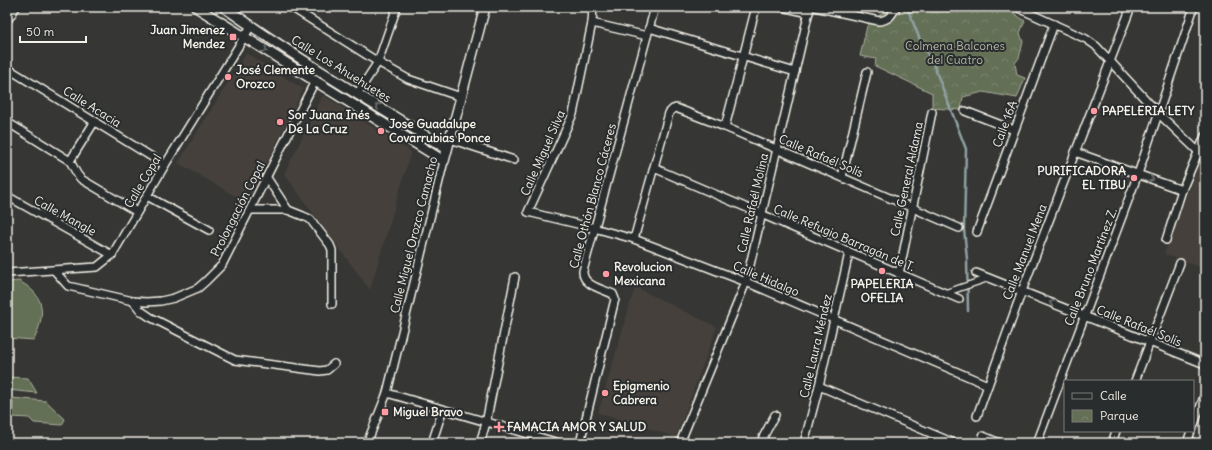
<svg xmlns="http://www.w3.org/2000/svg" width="1212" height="450" font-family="Delius,sans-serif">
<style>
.built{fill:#44413b}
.grass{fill:#646f56;stroke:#acb09f}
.park{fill:url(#park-crowns);stroke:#acb09f}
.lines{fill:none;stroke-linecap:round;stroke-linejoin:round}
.stream{stroke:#90a0a2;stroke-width:2.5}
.pedestrian-casing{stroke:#f4f1e8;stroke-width:8}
.minor-casing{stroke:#f4f1e8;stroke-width:10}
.tertiary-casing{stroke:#f4f1e8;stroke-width:12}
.pedestrian{stroke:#2a2d2e;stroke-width:5.5}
.minor{stroke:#2a2d2e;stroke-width:7}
.tertiary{stroke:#2a2d2e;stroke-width:9}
.oneway{stroke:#71726f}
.poi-dot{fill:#ff9aa2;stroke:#2a2d2e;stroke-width:1.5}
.labels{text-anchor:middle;stroke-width:4;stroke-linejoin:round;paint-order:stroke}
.poi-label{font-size:12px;font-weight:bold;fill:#f4f1e8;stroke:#2a2d2e;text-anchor:start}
.park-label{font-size:12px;fill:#b3b6a6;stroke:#2a2d2e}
.street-label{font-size:12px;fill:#f4f1e8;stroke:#2a2d2e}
</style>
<defs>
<pattern id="park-crowns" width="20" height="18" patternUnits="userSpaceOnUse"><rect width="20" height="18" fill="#646f56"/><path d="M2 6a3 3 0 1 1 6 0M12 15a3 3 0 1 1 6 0" fill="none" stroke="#7b846e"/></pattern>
</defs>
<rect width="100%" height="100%" fill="#363634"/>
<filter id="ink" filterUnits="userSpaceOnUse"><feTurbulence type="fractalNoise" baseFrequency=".025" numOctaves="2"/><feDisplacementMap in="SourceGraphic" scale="8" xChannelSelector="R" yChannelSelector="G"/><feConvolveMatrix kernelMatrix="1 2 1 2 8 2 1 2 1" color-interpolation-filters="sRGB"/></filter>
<g filter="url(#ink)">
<g class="built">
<polygon points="246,53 303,89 247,203 178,163"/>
<polygon points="323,95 411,152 370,290 284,174"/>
<polygon points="1199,164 1205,169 1205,269 1164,254"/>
<polygon points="635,287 717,327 676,437 598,413"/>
</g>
<g class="grass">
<path d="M19,281C47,296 45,315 34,340L7,338V282Z"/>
<polygon points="7,377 28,378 37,393 7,390"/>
<polygon points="11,398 46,401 65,419 62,425 34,423 29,418 12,417 13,402"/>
</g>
<polygon class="park" points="885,7 1005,7 1025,21 1020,33 1023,42 1019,58 1015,63 1017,75 1025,78 1017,98 983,92 963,97 961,110 932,108 932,93 875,66 876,59 860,56 867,26 885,11"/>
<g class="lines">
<polyline class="stream" points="907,7 920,40 934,66 966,149 964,229 967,259 968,311"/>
<g class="pedestrian-casing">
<polyline id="pedestrian" points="945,293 989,278"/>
</g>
<g class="minor-casing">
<g id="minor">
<polyline points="291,7 378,62 408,79 461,97"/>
<polyline points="593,7 592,23 573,114 528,212 594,228 634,239 746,282 988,385"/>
<polyline points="782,7 809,13"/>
<path d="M815,7L879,21C889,20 892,15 896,7"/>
<polyline points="1016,7 1086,39 1096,46 1158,113 1205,158"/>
<polyline points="7,21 16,7"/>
<polyline points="592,23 647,36"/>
<polyline points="649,28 795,72"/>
<polyline points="7,68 165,165"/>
<polyline points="357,94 378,62 397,7"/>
<polyline points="965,111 1014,130"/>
<polyline points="7,122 70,161 77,174 81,179 137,212"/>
<polyline points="725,127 756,7"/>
<polyline points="450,139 514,160"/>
<polyline points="1075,152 1182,190"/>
<polyline points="70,161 95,121"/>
<polyline points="654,168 959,299"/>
<polyline points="842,177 867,72"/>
<polyline points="267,178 288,210"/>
<polyline points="7,196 112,255"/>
<polyline points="147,196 209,230"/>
<polyline points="251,210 288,210 303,216 310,219 330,245 332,250 332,304"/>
<polyline points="977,232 1054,24"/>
<polyline points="634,239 669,113 673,109 676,108 725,127 959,228"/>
<polyline points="1166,240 1182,190 1205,136"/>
<polyline points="54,270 68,286 133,301 146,302 161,301 174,298 198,288 206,281 222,265 315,81"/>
<polyline points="7,273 97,267 112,255 165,165 251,26"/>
<polyline points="976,273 1205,364"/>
<polyline points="899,274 932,112"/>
<polyline points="133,301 141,311 150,317 235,360 320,371 327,370 334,364"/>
<polyline points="1135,381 1180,263"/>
<polyline points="819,386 954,443"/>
<polyline points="387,393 559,443"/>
<polyline points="977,416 1022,291 1131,7"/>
<polyline points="1193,427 1205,394"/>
<polyline points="983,436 1000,443"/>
<polyline points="367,443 387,393 444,161"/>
<polyline points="432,443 443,409"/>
<polyline points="480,443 486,423 515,277"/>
<path d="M580,443L615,299L613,294C602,289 582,285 583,271L655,7"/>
<polyline points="680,443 746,282 810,7"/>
<polyline points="760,443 775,415"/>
<polyline points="804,443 819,386 849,253"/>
<polyline points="1037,443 1138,174 1194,7"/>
<polyline points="1112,443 1116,431"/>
<polyline points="1187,443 1191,431"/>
</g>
</g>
<g class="tertiary-casing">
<g id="tertiary">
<polyline points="196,7 444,161 485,7"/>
<path d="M224,7C296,58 372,103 447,149"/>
</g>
</g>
<use href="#pedestrian" class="pedestrian"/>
<use href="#minor" class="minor"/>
<use href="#tertiary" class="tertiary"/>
</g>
<defs><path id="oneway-chevron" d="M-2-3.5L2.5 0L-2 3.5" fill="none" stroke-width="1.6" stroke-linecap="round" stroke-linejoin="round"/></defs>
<g class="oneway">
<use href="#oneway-chevron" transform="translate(265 50) rotate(32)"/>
<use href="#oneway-chevron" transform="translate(378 106) rotate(-149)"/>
<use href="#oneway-chevron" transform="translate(1151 179) rotate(21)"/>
<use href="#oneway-chevron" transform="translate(1052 303) rotate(-158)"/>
</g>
</g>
<g class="poi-dot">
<rect x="229" y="33" width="8" height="8" rx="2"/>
<circle cx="228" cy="77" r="4"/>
<circle cx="1094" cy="111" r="4"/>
<circle cx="280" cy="122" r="4"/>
<circle cx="381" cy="131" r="4"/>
<circle cx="1134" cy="178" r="4"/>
<circle cx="882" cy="271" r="4"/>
<circle cx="606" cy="274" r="4"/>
<circle cx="605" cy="393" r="4"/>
<rect x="381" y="408" width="8" height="8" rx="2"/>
<path d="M497 421h4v4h4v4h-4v4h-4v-4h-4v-4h4z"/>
</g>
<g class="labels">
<g class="poi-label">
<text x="225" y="34" text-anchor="end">Juan Jimenez<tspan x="225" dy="14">Mendez</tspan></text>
<text x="236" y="74">José Clemente<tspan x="236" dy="14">Orozco</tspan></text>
<text x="1102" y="115">PAPELERIA LETY</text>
<text x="288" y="119">Sor Juana Inés<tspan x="288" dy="14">De La Cruz</tspan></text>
<text x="389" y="128">Jose Guadalupe<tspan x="389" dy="14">Covarrubias Ponce</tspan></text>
<text x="1126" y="175" text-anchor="end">PURIFICADORA<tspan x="1126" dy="14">EL TIBU</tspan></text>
<text x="614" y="271">Revolucion<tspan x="614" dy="14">Mexicana</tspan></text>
<text x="882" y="288" text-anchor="middle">PAPELERIA<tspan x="882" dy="14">OFELIA</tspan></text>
<text x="613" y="390">Epigmenio<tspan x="613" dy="14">Cabrera</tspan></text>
<text x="393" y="416">Miguel Bravo</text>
<text x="507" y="431">FAMACIA AMOR Y SALUD</text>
</g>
<g class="park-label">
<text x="955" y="50">Colmena Balcones<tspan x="955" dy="14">del Cuatro</tspan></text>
</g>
<g class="street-label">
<text transform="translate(341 69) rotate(32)" y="4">Calle Los Ahuehuetes</text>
<text transform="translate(92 107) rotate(32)" y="4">Calle Acacia</text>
<text transform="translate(1005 124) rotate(-70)" y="4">Calle 16A</text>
<text transform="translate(543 153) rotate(-66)" y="4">Calle Miguel Silva</text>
<text transform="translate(821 156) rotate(23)" y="4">Calle Rafaél Solís</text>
<text transform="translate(907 179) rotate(-78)" y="4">Calle General Aldama</text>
<text transform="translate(143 181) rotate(-59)" y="4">Calle Copal</text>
<text transform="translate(593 196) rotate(-75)" y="4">Calle Othón Blanco Cáceres</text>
<text transform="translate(753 203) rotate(-77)" y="4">Calle Rafaél Molina</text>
<text transform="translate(238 209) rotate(-63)" y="4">Prolongación Copal</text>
<text transform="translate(65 216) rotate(29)" y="4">Calle Mangle</text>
<text transform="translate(414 235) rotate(-76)" y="4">Calle Miguel Orozco Camacho</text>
<text transform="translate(844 238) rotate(23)" y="4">Calle Refugio Barragán de T.</text>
<text transform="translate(1025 252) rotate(-69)" y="4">Calle Manuel Mena</text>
<text transform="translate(1091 267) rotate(-69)" y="4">Calle Bruno Martínez Z.</text>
<text transform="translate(766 279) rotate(23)" y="4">Calle Hidalgo</text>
<text transform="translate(1139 326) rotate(22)" y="4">Calle Rafaél Solís</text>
<text transform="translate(816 346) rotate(-77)" y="4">Calle Laura Méndez</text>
</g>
</g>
<rect width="1212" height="450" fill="none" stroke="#2a2d2e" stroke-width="24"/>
<rect x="12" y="12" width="1188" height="426" fill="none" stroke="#f4f1e8" stroke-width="1.5" filter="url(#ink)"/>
<rect x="1064" y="380" width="130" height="52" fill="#2a2d2e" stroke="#7b7b78"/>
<rect x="1072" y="393" width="20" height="6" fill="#2a2d2e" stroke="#7b7b78"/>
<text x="1100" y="400" font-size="12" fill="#f4f1e8">Calle</text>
<rect x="1072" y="410" width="20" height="12" fill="url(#park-crowns)" stroke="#7b7b78"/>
<text x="1100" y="420" font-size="12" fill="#f4f1e8">Parque</text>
<path d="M20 36v6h66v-6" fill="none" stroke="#f4f1e8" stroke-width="2"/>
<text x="26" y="36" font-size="12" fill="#f4f1e8" stroke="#2a2d2e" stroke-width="3" paint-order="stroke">50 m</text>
</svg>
